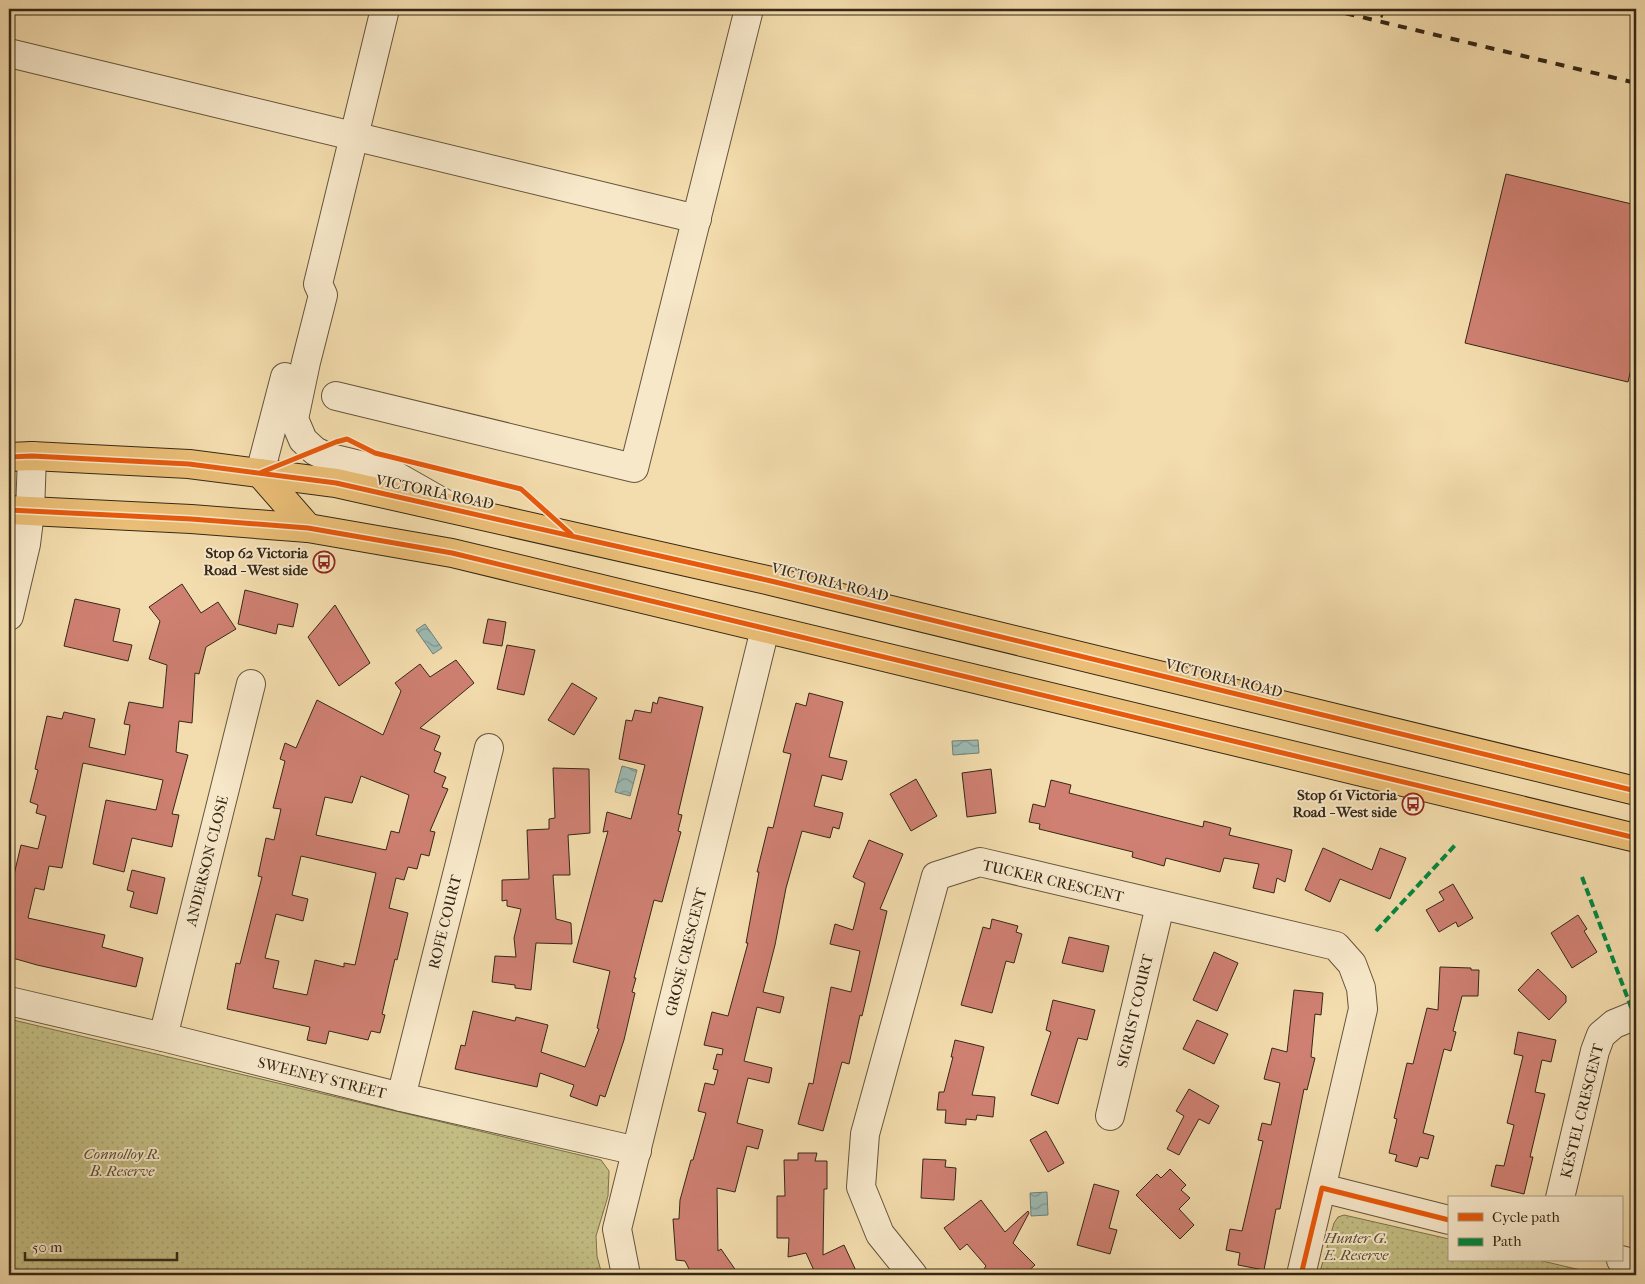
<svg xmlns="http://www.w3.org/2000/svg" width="1645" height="1284" font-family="'IM FELL French Canon',serif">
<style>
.grass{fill:url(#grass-dots);stroke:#7c734e}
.water{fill:url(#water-waves);stroke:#748074}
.building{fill:#cf8072;stroke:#362817;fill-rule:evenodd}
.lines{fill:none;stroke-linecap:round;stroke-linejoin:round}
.minor-casing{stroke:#65553c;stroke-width:30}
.highway-casing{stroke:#362817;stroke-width:30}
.minor{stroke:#f7e8ca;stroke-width:28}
.highway{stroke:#eabe76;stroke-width:28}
.rail{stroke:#362817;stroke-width:4;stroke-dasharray:9 9;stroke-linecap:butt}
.quiet{stroke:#00873e;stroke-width:4;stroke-dasharray:8 4;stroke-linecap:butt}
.cycleway-casing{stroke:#f7e8ca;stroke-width:8}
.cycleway{stroke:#e8590c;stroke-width:5}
.labels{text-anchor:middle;stroke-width:4;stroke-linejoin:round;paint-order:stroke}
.street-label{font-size:15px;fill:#362817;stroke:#f7e8ca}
.poi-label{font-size:15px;font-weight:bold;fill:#362817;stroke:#f7e8ca;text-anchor:end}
.park-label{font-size:15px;font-style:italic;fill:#594e32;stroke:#f7e8ca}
</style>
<defs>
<pattern id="grass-dots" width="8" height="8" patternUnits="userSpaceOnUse" patternTransform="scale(1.25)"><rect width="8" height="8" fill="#c3be84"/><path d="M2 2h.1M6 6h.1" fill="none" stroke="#a8a371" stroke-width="1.8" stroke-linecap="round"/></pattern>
<pattern id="water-waves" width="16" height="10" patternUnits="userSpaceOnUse" patternTransform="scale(1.25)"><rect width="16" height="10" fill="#9dbab2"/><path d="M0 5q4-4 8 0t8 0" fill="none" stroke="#819790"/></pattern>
</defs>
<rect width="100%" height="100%" fill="#f3dcad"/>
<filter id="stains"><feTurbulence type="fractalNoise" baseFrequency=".004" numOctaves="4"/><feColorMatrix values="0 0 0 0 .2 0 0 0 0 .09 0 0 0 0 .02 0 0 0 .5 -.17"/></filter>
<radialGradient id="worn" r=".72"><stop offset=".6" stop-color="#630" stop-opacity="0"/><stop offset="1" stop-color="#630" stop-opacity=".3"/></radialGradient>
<g class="grass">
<polygon points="9,1019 601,1160 609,1171 608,1196 596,1236 597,1256 602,1275 9,1275"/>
<polygon points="1344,1215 1449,1239 1449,1260 1538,1260 1602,1275 1319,1275 1334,1223 1338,1217"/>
</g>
<g class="water">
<polygon points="425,624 442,648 433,654 416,630"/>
<polygon points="978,740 979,753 953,755 952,741"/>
<polygon points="622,766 637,770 630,796 615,792"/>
<polygon points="1047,1192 1048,1215 1031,1216 1030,1193"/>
</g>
<g class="building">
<polygon points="1506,174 1636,205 1636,347 1628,382 1465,343"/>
<polygon points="182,584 201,613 218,602 236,629 206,647 199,674 195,673 192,723 179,721 176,752 188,755 172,814 179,815 172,847 132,838 124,872 93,864 106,800 156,810 163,780 83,763 62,868 49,866 44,890 35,888 28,918 105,935 102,947 143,958 136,987 37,965 9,957 9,896 21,845 38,849 46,816 36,813 38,805 30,802 38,770 35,769 47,716 62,719 64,712 95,719 89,747 125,755 130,725 124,724 129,702 163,708 167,665 149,659 160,621 149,607"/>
<polygon points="245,590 298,604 293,627 278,624 276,634 238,624"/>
<polygon points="75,599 120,609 113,641 132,645 128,661 64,646"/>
<polygon points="335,605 370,663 339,686 308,637"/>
<polygon points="488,619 506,622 502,646 483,643"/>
<polygon points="507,645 535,650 524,695 497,689"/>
<path d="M456,660L474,683L420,728L440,736L434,750L441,753L434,772L446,777L442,787L448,789L430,831L435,832L429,856L421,854L417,869L408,867L404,880L396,878L389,908L408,913L397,960L395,959L382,1014L385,1015L380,1033L371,1031L368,1040L329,1031L326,1044L307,1040L310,1027L227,1009L236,963L240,964L262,877L258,876L266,838L274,840L281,809L273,808L285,761L280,759L285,743L296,748L317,700L383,735L401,691L395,683L420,664L430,677ZM361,776L409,795L399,833L391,831L386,850L316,835L325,797L352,803ZM301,856L376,873L355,965L344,963V967L315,960L307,995L273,988L279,961L265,958L276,914L303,921L308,899L292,895Z"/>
<polygon points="572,683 597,698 574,735 548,720"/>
<polygon points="809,693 843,702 829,757 847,761 842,780 822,775 814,806 843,813 839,829 833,827 830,838 802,831 786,888 775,945 763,992 784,997 780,1013 757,1007 744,1061 772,1068 769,1083 748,1078 737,1123 763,1130 758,1149 747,1146 735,1192 717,1188 718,1251 721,1249 739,1275 692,1275 685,1261 676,1260 673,1219 679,1219 680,1200 691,1160 693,1160 706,1113 698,1111 705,1083 714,1085 718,1070 713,1069 717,1054 722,1055 723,1049 704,1045 712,1012 728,1016 748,943 746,943 759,872 757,872 768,827 773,828 791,754 783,752 796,703 806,706"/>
<polygon points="659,697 703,707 678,814 682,815 678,831 681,832 662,902 654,900 634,978 636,978 632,992 635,993 624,1040 605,1097 600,1095 597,1106 570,1096 574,1085 540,1073 537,1087 455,1069 461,1045 465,1046 473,1011 515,1021 516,1017 548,1025 541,1052 585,1067 599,1029 597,1028 610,971 573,962 608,831 603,832 607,812 631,819 645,765 619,759 626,720 632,721 635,710 651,713 653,702 657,704"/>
<polygon points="553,768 589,769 590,833 568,835 570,875 553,875 556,919 571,923 572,944 536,943 531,990 515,988 515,985 492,982 495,956 516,957 514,938 521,909 507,906 507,900 502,901 502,880 529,879 527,830 549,829 549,819 555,818"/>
<polygon points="991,769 996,813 967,817 962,773"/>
<polygon points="916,779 937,816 911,831 890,794"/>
<polygon points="1051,780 1071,785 1069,793 1203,827 1204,821 1231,828 1229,835 1292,850 1285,882 1277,878 1274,893 1253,888 1259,864 1224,858 1220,872 1166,858 1164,866 1132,857 1133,852 1039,829 1040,824 1029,822 1033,804 1045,807"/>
<polygon points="869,840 903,854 880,909 887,911 862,1016 860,1015 849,1064 842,1062 823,1131 798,1124 809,1083 813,1084 831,987 851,992 860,951 830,944 835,924 853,930 865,883 853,877"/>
<polygon points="1323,848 1372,870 1380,848 1406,858 1390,899 1340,879 1330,902 1305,890"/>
<polygon points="132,870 165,878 157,914 130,907 134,892 127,890"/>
<polygon points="1453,884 1473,918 1458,927 1456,922 1439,932 1426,910 1444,900 1439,892"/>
<polygon points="1578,915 1587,929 1584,931 1597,952 1572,968 1551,933"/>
<polygon points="992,919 1018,926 1016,932 1022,934 1014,963 1006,961 992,1013 961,1005 983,927 990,929"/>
<polygon points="1069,937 1109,946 1103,972 1062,963"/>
<polygon points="1214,952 1238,963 1217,1011 1193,1000"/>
<polygon points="1440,967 1471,968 1471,970 1479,970 1478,996 1462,996 1453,1031 1456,1032 1451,1051 1444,1049 1423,1133 1434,1136 1428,1159 1420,1157 1417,1167 1395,1161 1397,1155 1389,1153 1397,1119 1394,1118 1407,1063 1413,1064 1427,1008 1438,1010"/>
<polygon points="1538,969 1566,996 1566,1002 1549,1020 1518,990"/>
<polygon points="1294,990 1323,993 1321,1015 1315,1014 1311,1057 1315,1058 1307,1090 1304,1089 1280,1209 1276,1209 1264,1270 1238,1265 1240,1253 1226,1250 1230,1229 1242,1231 1263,1141 1258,1140 1262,1123 1271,1125 1280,1083 1264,1079 1272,1048 1287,1052"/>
<polygon points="1053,1000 1095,1010 1087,1040 1078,1038 1058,1104 1031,1095 1051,1032 1046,1030"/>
<polygon points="1197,1020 1228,1034 1214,1064 1183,1049"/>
<polygon points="1518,1032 1556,1040 1551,1062 1542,1060 1535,1092 1545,1094 1530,1157 1533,1157 1524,1194 1491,1186 1496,1165 1504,1166 1514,1125 1507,1123 1523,1056 1514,1054"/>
<polygon points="955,1040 984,1047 972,1095 995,1097 993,1117 977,1115 976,1120 966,1119 966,1125 945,1123 946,1110 937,1110 939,1092 944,1092 953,1057 951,1057"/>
<polygon points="1189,1089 1219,1106 1209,1124 1199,1119 1179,1155 1167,1149 1184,1116 1176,1111"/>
<polygon points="1046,1131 1064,1163 1048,1172 1030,1140"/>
<polygon points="798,1153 817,1153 815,1161 827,1161 827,1189 824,1189 823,1255 844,1245 858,1275 816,1275 806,1253 788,1257 789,1238 777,1238 777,1196 785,1196 784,1160 798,1160"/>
<polygon points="923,1159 946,1160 945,1167 956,1168 954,1200 921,1198"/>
<polygon points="1170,1169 1186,1185 1181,1190 1190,1198 1179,1209 1194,1225 1180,1239 1136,1195 1157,1174 1161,1178"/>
<polygon points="1094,1184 1119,1191 1109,1228 1117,1230 1110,1254 1077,1245"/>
<polygon points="981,1200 1005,1232 1028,1211 1029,1213 1013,1243 1035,1265 1024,1275 980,1275 986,1266 967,1244 960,1250 944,1228"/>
</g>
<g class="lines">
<g class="minor-casing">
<g id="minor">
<polyline points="385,9 318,284 323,295 306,362 294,419 303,440 315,451 327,457 389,472 447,505"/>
<polyline points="9,53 697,219"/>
<polyline points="336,396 634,468 749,9"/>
<polyline points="260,473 285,377"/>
<polyline points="9,616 26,544 30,512 32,456"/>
<polyline points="9,1001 163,1037 401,1097 637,1151"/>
<polyline points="163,1037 251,684"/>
<polyline points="401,1097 489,748"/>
<polyline points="1110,1116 1160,906"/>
<polyline points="1322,1188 1449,1220"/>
<polyline points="1560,1198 1595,1051 1601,1035 1614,1024 1636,1015"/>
<polyline points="1621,1260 1636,1264"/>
<polyline points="626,1275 617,1229 765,629"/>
<polyline points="913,1275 880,1234 861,1187 865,1134 936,876 980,862 1336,946 1352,964 1361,988 1363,1009 1301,1275"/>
</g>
</g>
<g class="highway-casing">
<g id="highway">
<polyline points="9,457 32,456 189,464 336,483 771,581 1636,791"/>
<polyline points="260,473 308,528"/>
<polyline points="9,510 191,519 308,528 452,553 1636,838"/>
</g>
</g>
<use href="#minor" class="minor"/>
<use href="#highway" class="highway"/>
<g class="rail">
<polyline points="1328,9 1636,83"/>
<polyline points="1364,9 1383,16"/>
</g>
<g class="quiet">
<polyline points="1582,877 1634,1015"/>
<polyline points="1376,931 1457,843"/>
</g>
<g class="cycleway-casing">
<g id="cycleway">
<polyline points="9,457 32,456 189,464 336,483 771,581 1636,791"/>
<polyline points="262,472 336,442 347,439 375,453 521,489 571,534"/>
<polyline points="9,510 191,519 308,528 452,553 1636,838"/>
<polyline points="1301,1275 1322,1188 1449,1220"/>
</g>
</g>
<use href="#cycleway" class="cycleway"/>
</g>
<defs>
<g id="bus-ring" transform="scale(1.125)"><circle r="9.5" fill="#f7e8ca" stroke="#8f2418" stroke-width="1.5"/><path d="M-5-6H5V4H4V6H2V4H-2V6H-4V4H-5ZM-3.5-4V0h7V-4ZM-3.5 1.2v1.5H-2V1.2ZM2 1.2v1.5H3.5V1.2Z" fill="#8f2418"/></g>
</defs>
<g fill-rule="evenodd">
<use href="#bus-ring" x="324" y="562"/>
<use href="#bus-ring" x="1413" y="804"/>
</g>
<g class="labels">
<g class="street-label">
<text transform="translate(435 492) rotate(12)" y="5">VICTORIA ROAD</text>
<text transform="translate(830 582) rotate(14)" y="5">VICTORIA ROAD</text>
<text transform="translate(1224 678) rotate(14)" y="5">VICTORIA ROAD</text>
<text transform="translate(207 861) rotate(-76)" y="5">ANDERSON CLOSE</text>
<text transform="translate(1053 881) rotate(13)" y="5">TUCKER CRESCENT</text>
<text transform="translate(445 922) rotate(-76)" y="5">ROFE COURT</text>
<text transform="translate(686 952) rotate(-76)" y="5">GROSE CRESCENT</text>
<text transform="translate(1135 1011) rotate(-77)" y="5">SIGRIST COURT</text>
<text transform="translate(322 1078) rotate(14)" y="5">SWEENEY STREET</text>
<text transform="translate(1582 1111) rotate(-76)" y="5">KESTEL CRESCENT</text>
</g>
<g class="poi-label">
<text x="308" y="558">Stop 62 Victoria<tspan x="308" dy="17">Road - West side</tspan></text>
<text x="1397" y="800">Stop 61 Victoria<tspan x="1397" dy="17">Road - West side</tspan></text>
</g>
<g class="park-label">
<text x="122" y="1159">Connolloy R.<tspan x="122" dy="17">B. Reserve</tspan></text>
<text x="1356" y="1243">Hunter G.<tspan x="1356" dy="17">E. Reserve</tspan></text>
</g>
</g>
<rect width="1645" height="1284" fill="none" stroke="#f3dcad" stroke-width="30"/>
<rect x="10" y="10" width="1625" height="1264" fill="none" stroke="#362817" stroke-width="2.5"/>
<rect x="15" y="15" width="1615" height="1254" fill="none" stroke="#362817"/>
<rect x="1448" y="1196" width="175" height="65" fill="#f7e8ca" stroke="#aa9b82"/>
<rect x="1458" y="1213" width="25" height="8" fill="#e8590c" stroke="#aa9b82"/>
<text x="1492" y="1222" font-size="15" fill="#362817">Cycle path</text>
<rect x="1458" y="1238" width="25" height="8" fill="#00873e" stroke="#aa9b82"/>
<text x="1492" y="1246" font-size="15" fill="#362817">Path</text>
<path d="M25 1252v8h152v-8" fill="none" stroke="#362817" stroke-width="2.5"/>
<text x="32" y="1252" font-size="15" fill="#362817" stroke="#f7e8ca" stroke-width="4" paint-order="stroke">50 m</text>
<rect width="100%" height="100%" filter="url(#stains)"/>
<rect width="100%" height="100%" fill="url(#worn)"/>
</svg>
